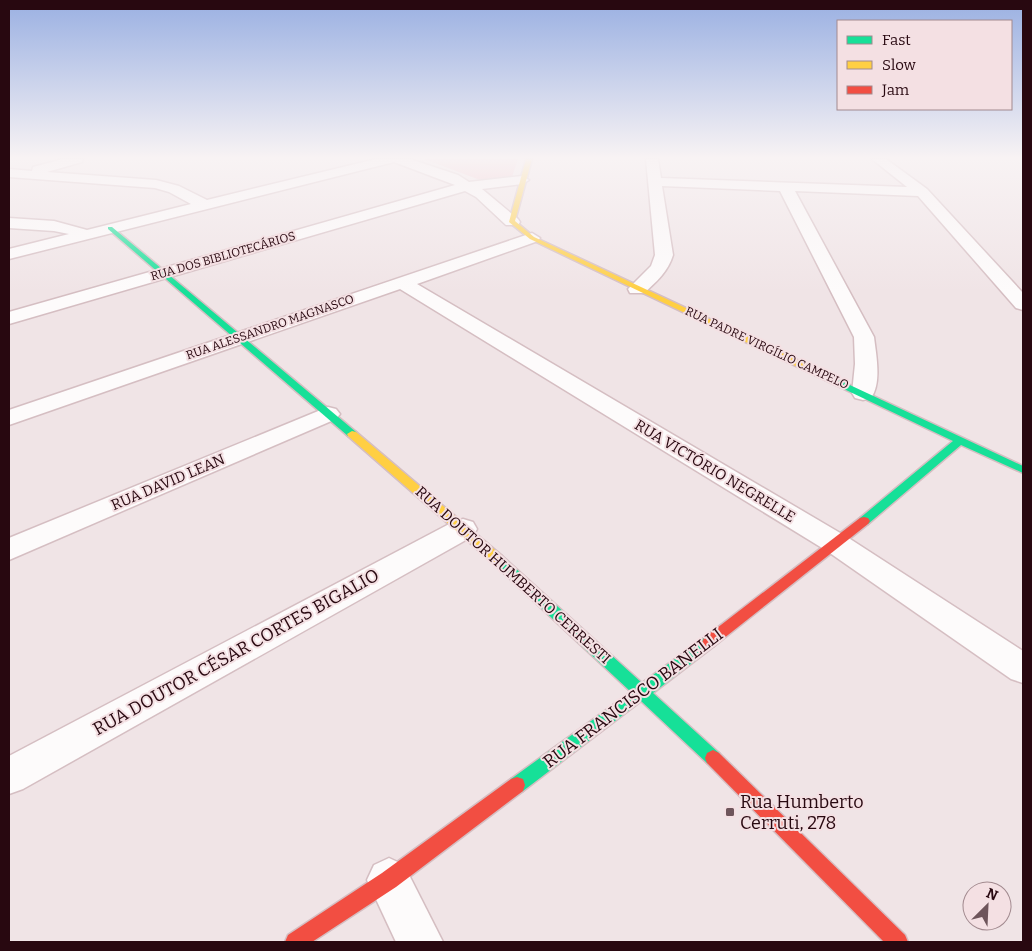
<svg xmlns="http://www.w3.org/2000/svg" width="1032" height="951" font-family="Bitter,serif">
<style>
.green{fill:#f2c0c8}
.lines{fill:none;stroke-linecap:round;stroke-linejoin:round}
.street-casing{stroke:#d5bec2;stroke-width:3}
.fast-casing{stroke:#d5bec2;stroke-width:3}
.slow-casing{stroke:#d5bec2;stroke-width:3}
.jam-casing{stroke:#d5bec2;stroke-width:3}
.street{fill:#fdfbfb;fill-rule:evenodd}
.fast{fill:#16e098;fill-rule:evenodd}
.slow{fill:#ffcf43;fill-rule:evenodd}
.jam{fill:#f24e42;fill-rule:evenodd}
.poi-dot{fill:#6e555b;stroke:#f4e0e3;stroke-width:2}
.labels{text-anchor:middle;stroke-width:4;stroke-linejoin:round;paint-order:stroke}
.far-street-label{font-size:12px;fill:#280810;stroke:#f4e0e3}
.street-label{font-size:15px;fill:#280810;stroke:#f4e0e3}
.near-street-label{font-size:18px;fill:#280810;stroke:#f4e0e3}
.near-poi-label{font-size:18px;fill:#280810;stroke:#f4e0e3;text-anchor:start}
</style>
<rect width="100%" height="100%" fill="#f0e4e6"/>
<polygon class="green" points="424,159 518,159 511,180 496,186"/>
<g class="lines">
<g class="street-casing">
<g id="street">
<polygon points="63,159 83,159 82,162 47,172 156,180 179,186 207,200 376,159 410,159 458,175 469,182 522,176 529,180 522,184 482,189 518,219 520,222 518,225 506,225 476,197 465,191 9,324 9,312 455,185 394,162 9,259 9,249 69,234 54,231 9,228 9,218 54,221 87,230 191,204 169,192 155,188 9,177 9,169 32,171 33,167"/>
<path d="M646,159H658L661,178L907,187L872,159H886L927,189L1023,293V310L1016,308L918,196L795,191L874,337C876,354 882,383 871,398L863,400L855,398L852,393L855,364L854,337L780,191L662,186L673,255C668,272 656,282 644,293H630L628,289L651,266L655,255Z"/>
<polygon points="532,233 540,238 538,241 417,284 847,537 1023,651 1023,683 1011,679 827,551 400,289 9,425 9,410"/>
<polygon points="328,407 336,409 340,414 336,419 9,560 9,538"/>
<polygon points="463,519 473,522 477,529 473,536 23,789 9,794 9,756 453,522"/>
<polygon points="389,858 404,865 443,942 396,942 367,880 374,865"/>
</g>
</g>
<g class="fast-casing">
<g id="fast">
<polygon points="108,227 112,227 356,432 357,434 356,436 348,436 108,229"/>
<polygon points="805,364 1023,466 1023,473 961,445 868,524 860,524 858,521 860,518 953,441 802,369 800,367"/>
<polygon points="497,554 502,556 642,683 704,638 709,636 714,638 716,642 714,646 653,693 719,753 721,758 719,763 713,766 707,763 641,701 523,791 517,793 511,791 509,785 511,779 631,692 492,562 491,559 492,556"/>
</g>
</g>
<g class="slow-casing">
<g id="slow">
<polygon points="526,159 532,159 515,221 534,237 808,365 808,369 802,369 530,239 509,222"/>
<polygon points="352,431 356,432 502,556 503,559 502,562 492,562 348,436 347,434"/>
</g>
</g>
<g class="jam-casing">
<g id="jam">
<polygon points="864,517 868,518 870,521 868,524 714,646 709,648 704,646 702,642 704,638 860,518"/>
<polygon points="713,750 719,753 905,935 908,942 884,942 707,763 705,758 707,753"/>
<polygon points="517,777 523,779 525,785 523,791 396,887 312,942 285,942 288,935 382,873 511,779"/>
</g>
</g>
<use href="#street" class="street"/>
<use href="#fast" class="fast"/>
<use href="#slow" class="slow"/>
<use href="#jam" class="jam"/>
</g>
<linearGradient id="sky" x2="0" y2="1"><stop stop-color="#9ab0e2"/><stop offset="0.54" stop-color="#f8f3f4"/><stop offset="1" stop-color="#f8f3f4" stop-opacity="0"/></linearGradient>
<rect width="1032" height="292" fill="url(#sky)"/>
<rect class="poi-dot" x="725" y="807" width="10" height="10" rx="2.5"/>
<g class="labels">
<g class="far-street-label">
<text transform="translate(223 256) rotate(-16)" y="4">RUA DOS BIBLIOTECÁRIOS</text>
<text transform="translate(270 327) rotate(-19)" y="4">RUA ALESSANDRO MAGNASCO</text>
<text transform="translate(767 348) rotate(25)" y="4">RUA PADRE VIRGÍLIO CAMPELO</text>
</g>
<g class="street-label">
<text transform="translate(715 471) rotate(31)" y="5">RUA VICTÓRIO NEGRELLE</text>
<text transform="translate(168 482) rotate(-23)" y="5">RUA DAVID LEAN</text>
<text transform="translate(513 575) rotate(42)" y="5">RUA DOUTOR HUMBERTO CERRESTI</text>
</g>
<g class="near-street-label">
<text transform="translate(236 652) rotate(-29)" y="6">RUA DOUTOR CÉSAR CORTES BIGALIO</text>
<text transform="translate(633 698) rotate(-37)" y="6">RUA FRANCISCO BANELLI</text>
</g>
<g class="near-poi-label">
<text x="740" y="808">Rua Humberto<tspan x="740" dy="21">Cerruti, 278</tspan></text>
</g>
</g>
<rect width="1032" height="951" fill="none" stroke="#280810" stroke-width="20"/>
<rect x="837" y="20" width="175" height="90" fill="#f4e0e3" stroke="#a28a8f"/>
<rect x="847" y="36" width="25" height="8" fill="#16e098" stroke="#a28a8f"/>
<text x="882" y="45" font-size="15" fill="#280810">Fast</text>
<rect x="847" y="61" width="25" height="8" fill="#ffcf43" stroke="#a28a8f"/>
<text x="882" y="70" font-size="15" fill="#280810">Slow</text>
<rect x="847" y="86" width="25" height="8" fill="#f24e42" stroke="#a28a8f"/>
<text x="882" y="95" font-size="15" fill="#280810">Jam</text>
<g transform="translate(987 906) rotate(24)"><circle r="24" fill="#f4e0e3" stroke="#a28a8f"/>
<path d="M0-4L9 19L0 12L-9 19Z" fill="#6e555b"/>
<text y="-8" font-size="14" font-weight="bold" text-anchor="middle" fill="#280810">N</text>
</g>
</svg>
